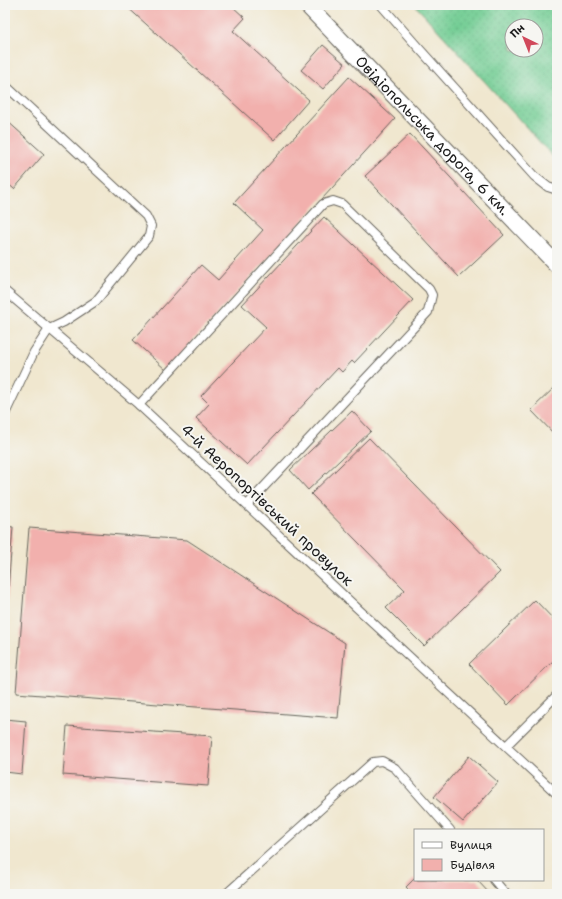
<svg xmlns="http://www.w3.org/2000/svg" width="562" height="899" font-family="'Shantell Sans',sans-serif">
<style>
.grass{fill:url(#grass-dots);stroke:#487558;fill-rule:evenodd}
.building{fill:#f2b0ad}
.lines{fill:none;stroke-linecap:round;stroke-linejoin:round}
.lane-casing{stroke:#66635b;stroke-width:10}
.street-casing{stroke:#66635b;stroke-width:18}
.lane{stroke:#fff;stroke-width:8}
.street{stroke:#fff;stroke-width:16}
.labels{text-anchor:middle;stroke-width:4;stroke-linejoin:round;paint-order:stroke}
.street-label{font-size:15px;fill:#1c1c1c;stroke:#f6f6f2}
</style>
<defs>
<pattern id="grass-dots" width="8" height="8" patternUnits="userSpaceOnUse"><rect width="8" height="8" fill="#74ce95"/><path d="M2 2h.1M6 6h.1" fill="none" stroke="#64b080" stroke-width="1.8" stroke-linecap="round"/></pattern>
</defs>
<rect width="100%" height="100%" fill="#f6f6f2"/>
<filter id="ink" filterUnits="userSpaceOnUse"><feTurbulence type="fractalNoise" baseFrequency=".025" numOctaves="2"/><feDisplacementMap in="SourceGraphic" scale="8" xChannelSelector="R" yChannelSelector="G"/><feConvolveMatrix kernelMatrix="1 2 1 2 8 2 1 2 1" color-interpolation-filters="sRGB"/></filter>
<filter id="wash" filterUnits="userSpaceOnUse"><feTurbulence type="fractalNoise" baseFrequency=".012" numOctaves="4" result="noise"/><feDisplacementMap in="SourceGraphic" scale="16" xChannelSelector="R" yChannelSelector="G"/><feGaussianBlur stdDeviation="0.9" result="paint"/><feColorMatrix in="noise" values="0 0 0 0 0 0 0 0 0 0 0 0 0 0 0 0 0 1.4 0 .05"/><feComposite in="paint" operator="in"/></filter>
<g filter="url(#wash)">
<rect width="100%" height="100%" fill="#f0e7cf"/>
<path class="grass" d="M415,5H557V161ZM512,26H536V50H512Z"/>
<g id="blocks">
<g class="building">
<polygon points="125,5 231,5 245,18 233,31 309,100 274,140"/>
<polygon points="323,45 345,64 323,89 301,70"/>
<polygon points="349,77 395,119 166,370 133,340 201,265 218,280 263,230 234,203"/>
<polygon points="5,119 44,154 14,189 5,181"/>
<polygon points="410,134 504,235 459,277 365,176"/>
<polygon points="324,217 413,300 354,363 352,361 342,372 338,368 247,465 196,418 209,404 201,396 266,327 242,305"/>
<polygon points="557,385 557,437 531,410"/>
<polygon points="352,411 371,431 308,490 290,470"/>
<polygon points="369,438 500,572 424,646 386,608 405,590 311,494"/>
<polygon points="5,526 13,527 6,615 5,615"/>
<polygon points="29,528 187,540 345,643 338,718 16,693"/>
<polygon points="535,600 557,623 557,663 554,660 508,705 469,664"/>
<polygon points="5,719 26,721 22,774 5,772"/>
<polygon points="67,726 212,736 208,786 63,775"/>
<polygon points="469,756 498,782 463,822 434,797"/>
<polygon points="415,878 415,880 477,880 490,894 413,894 406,887"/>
</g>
</g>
</g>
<g filter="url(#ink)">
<use href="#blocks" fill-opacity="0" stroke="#66635b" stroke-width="1"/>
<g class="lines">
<g class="lane-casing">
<g id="lane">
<polyline points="381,5 416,45 534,176 548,187 557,190"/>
<polyline points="5,85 146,216 151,226 149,236 96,301 64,322 49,329 34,352 5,414"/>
<polyline points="5,291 139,405 557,794"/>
<polyline points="139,405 323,204 333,201 342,204 429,289 432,295 428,312 247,505"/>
<polyline points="506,746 557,695"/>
<polyline points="494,880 506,894"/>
<polyline points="226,894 373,762 382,761 395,768 450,830"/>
</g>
</g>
<g class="street-casing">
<g id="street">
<path id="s1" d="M307,5L557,265"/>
</g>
</g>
<use href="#lane" class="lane"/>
<use href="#street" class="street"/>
</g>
</g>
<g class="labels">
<g class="street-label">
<text dy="5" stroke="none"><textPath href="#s1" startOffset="181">Овідіопольська дорога, 6 км.</textPath></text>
<text transform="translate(267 505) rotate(43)" y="5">4-й Аеропортівський провулок</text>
</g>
</g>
<rect width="562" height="899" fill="none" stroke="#f6f6f2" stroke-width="20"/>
<rect x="414" y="829" width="130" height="52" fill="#f6f6f2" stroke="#9f9f9c"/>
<rect x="422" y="842" width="20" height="6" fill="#ffffff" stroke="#9f9f9c"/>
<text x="450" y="849" font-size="12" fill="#1c1c1c">Вулиця</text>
<rect x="422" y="859" width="20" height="12" fill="#f2b0ad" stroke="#9f9f9c"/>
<text x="450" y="869" font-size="12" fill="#1c1c1c">Будівля</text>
<g transform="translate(524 38) rotate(317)"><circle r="19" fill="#f6f6f2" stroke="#9f9f9c"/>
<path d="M0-3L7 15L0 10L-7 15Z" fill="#d1495b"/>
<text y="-6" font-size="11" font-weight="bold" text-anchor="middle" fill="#1c1c1c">Пн</text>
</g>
</svg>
